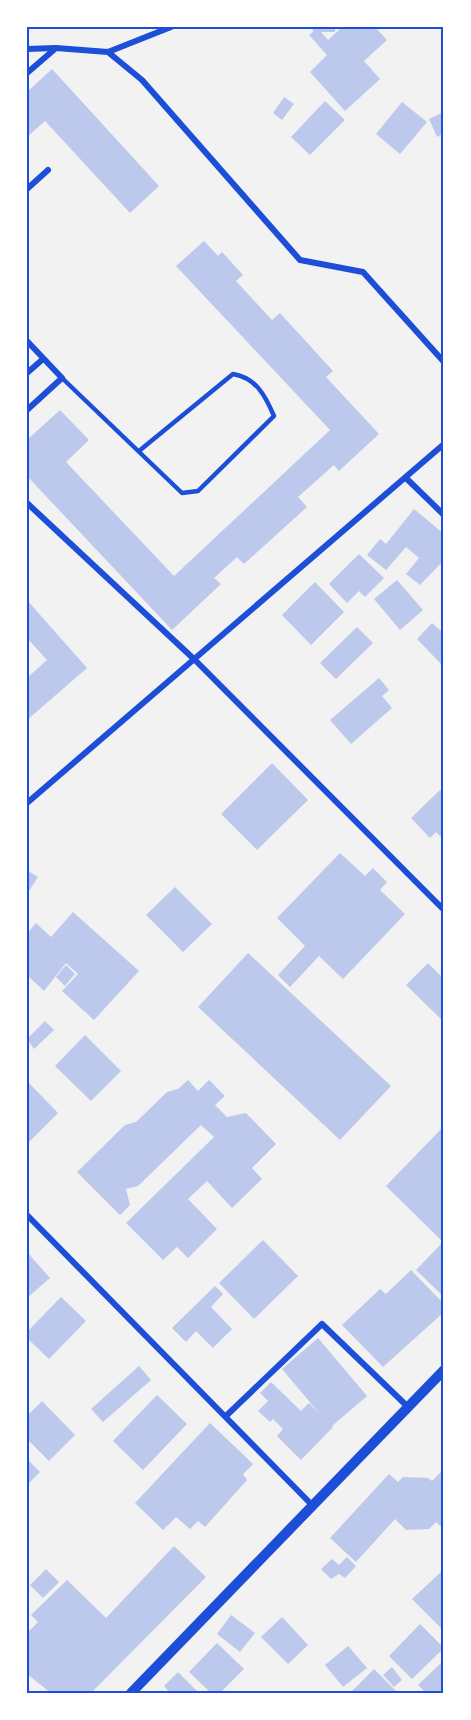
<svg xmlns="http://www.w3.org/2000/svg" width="471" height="1720" font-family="Mulish,sans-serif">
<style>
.building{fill:#bdc9ec}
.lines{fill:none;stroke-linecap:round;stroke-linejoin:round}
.service{stroke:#1d4ed8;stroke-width:4.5}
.minor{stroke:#1d4ed8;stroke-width:6}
.tertiary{stroke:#1d4ed8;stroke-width:10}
.neatline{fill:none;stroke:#1d4ed8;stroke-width:2}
</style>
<rect width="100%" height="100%" fill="#f2f2f2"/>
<g class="building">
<polygon points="312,27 335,27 335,32 321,32 328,40 342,27 375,27 387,40 364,61 380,79 345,111 310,72 327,55 309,35 313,32"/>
<polygon points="52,69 159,186 130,213 45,121 27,137 27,92"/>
<polygon points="284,97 294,104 282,120 273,113"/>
<polygon points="325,101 345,120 310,155 291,137"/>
<polygon points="402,102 427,122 400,154 376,134"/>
<polygon points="444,112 444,133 437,137 429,119"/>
<polygon points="204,241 218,256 222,252 243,275 236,281 272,320 280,313 333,371 326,377 379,434 339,471 334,465 298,497 307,507 244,564 237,557 214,578 221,584 172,630 27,476 27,440 60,410 89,440 66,462 174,576 330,430 176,266"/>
<polygon points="414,509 444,534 444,560 420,585 406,574 419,558 406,547 386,570 367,555 380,539 386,544"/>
<polygon points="359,554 384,578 365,597 359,591 347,603 329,584"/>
<polygon points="397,580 423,610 400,630 374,599"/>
<polygon points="315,582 344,612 311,645 282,615"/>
<polygon points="27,600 87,668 27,720 27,678 47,660 27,638"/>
<polygon points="432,623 444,634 444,661 441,664 417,639"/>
<polygon points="357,627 373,643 336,679 320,663"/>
<polygon points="379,678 389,690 382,696 392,708 351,744 330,720"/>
<polygon points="272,763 308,800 257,850 221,814"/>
<polygon points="440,790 444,794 444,840 436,832 430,838 411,818"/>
<polygon points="340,853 365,876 373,868 387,882 380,890 405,914 343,979 319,956 290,987 278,975 305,946 277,918"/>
<polygon points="27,870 38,877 27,894"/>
<polygon points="175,887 212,924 183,952 146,915"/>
<polygon points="73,912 139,971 94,1020 62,991 78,974 66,963 44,991 27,975 27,934 36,923 51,937"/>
<polygon points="248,953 391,1086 340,1140 198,1007"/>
<polygon points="428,963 444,979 444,1022 406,985"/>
<polygon points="66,965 75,974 65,986 56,977"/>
<polygon points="45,1021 54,1030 34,1049 27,1039"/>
<polygon points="85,1035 121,1071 91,1101 55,1066"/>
<polygon points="188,1080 198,1091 209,1080 225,1096 215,1105 227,1117 246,1113 276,1144 252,1168 262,1179 232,1208 207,1181 188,1199 217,1229 188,1258 177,1247 163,1260 126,1223 214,1137 201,1125 138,1186 126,1189 130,1205 120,1215 77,1172 125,1125 136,1122 167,1092 178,1089"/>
<polygon points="27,1081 58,1113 27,1144"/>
<polygon points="444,1126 444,1297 416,1270 443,1242 386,1186"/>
<polygon points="263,1240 298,1276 254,1319 219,1283"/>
<polygon points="27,1252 50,1278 27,1298"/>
<polygon points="411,1270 444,1304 444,1312 383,1367 342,1325 380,1289 386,1294"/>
<polygon points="215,1286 223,1294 211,1307 232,1329 213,1348 196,1331 186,1342 172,1328"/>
<polygon points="61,1297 86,1321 49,1359 27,1338 27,1332"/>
<polygon points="318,1338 367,1396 332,1426 333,1427 301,1460 277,1436 283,1429 273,1419 270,1422 258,1411 268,1401 260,1393 271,1382 301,1411 309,1403 319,1413 282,1369"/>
<polygon points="139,1366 151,1380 103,1422 91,1409"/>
<polygon points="157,1395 187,1424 143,1470 113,1441"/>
<polygon points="42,1401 75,1435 49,1461 27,1439 27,1416"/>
<polygon points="210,1423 253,1464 243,1474 247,1480 205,1527 198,1521 190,1529 176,1517 163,1530 135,1503"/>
<polygon points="27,1459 40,1472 27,1485"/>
<polygon points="442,1471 444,1529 436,1522 429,1529 406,1530 395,1519 356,1562 330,1538 389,1474 398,1482 403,1477 428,1478 432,1481"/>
<polygon points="174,1546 206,1577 91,1693 51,1693 27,1674 27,1633 38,1622 31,1615 67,1580 106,1618"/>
<polygon points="347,1557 356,1566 345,1578 339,1574 331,1579 321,1569 332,1559 339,1565"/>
<polygon points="46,1569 59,1582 43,1598 30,1585"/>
<polygon points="442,1571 444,1573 444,1631 412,1599"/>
<polygon points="231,1615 255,1633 240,1652 217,1634"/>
<polygon points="282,1617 308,1645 288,1664 261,1637"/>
<polygon points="420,1624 444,1648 412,1679 389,1656"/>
<polygon points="217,1643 244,1669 220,1693 211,1693 189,1672"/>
<polygon points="348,1646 367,1668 343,1687 325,1665"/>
<polygon points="444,1660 444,1690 441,1693 426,1693 418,1685"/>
<polygon points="392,1667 402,1680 394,1687 383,1675"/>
<polygon points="374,1669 398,1693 350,1693"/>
<polygon points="178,1672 199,1693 170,1693 164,1686"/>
</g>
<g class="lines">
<path class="service" d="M62,378L182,493L198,491L274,416C265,395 256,378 233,374L139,451"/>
<g class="minor">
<polyline points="27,49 55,48"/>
<polyline points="108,52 142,80 300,260 363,272 444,362"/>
<polyline points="27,73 56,48 108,52 171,27"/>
<polyline points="27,189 48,170"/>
<polyline points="27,341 62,378 27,410"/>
<polyline points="27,373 43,359"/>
<polyline points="406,478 444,515"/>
<polyline points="27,503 195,660 444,910"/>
<polyline points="27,803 444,444"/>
<polyline points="27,1215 313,1506"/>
<polyline points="226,1416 322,1324 408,1407"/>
</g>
<polyline class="tertiary" points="131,1693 444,1370"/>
</g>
<rect width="471" height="1720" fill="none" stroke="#ffffff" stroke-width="57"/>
<rect x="28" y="28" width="414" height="1664" class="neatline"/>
</svg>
